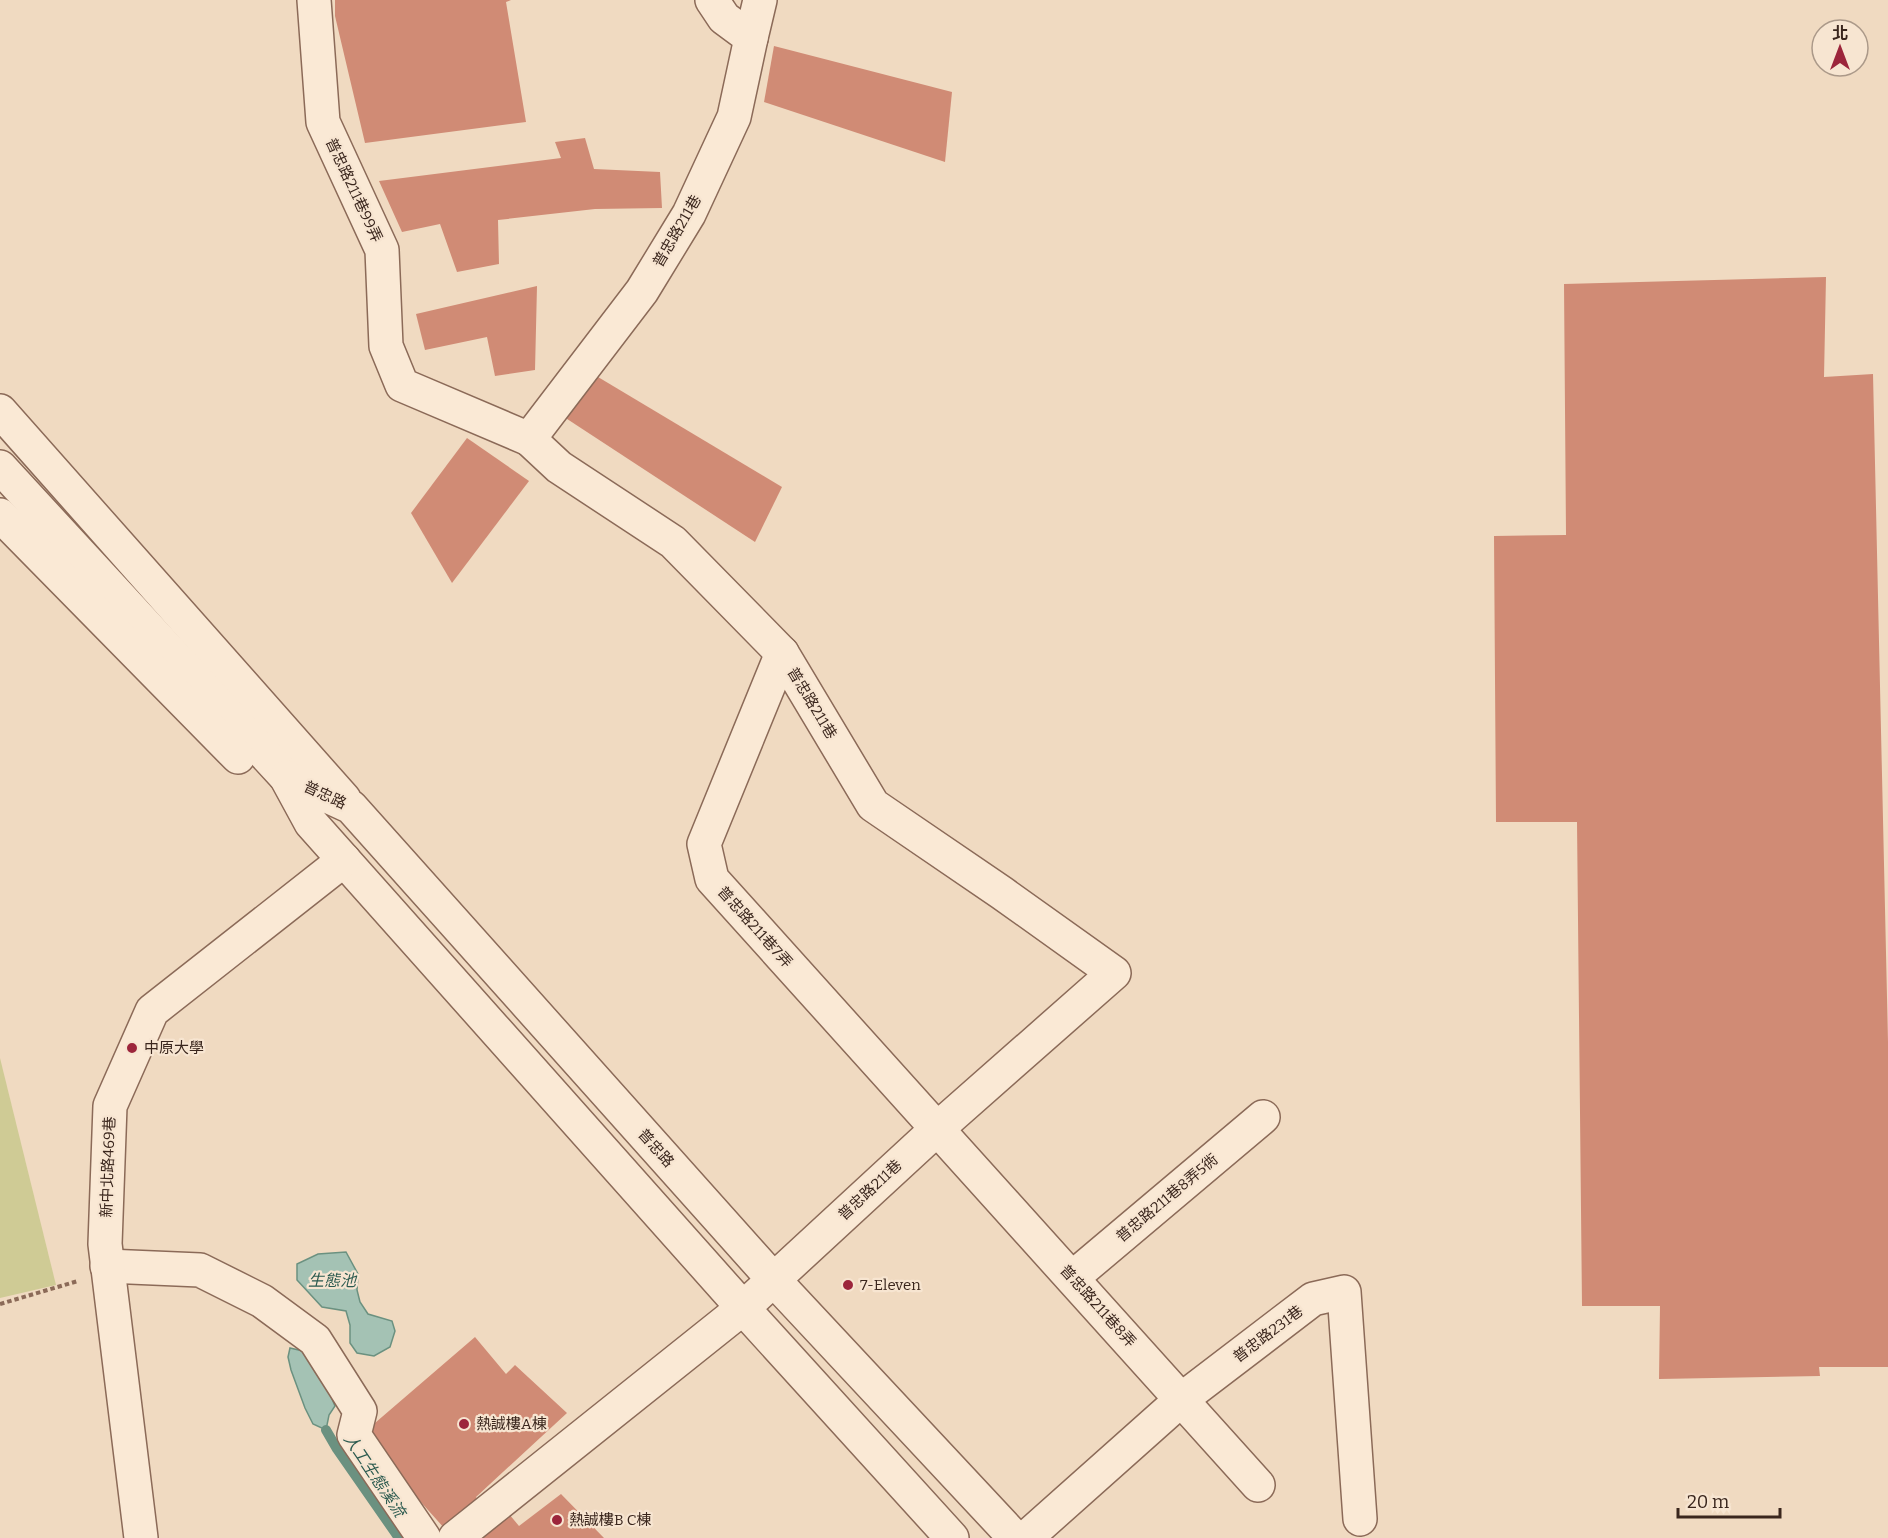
<svg xmlns="http://www.w3.org/2000/svg" width="1888" height="1538" font-family="Bitter,'Noto Sans TC',serif">
<style>
.green{fill:#cfcb95}
.water{fill:#a4c2b4;stroke:#6b9180;stroke-width:1.5}
.lines{fill:none;stroke-linecap:round;stroke-linejoin:round}
.stream{stroke:#6b9180;stroke-width:10}
.building{fill:#d08b75}
.minor-casing{stroke:#8b6a58;stroke-width:36}
.path{stroke:#8b6a58;stroke-width:4;stroke-dasharray:4.5 3;stroke-linecap:butt}
.minor{stroke:#fae9d5;stroke-width:33}
.poi-dot{fill:#9c253b;stroke:#f7e5d1;stroke-width:2}
.labels{text-anchor:middle;stroke-width:4.5;stroke-linejoin:round;paint-order:stroke}
.street-label{font-size:15px;fill:#3a261d;stroke:#f7e5d1}
.poi-label{font-size:15px;fill:#3a261d;stroke:#f7e5d1;text-anchor:start}
.water-label{font-size:16px;font-style:italic;fill:#2b5a4f;stroke:#f7e5d1}
</style>
<rect width="100%" height="100%" fill="#f0dac1"/>
<polygon class="green" points="0,1058 56,1285 0,1298"/>
<g class="water">
<polygon points="346,1252 358,1274 357,1290 360,1302 368,1314 392,1321 395,1331 390,1347 374,1356 357,1353 350,1343 350,1325 346,1311 322,1307 297,1280 297,1264 318,1254"/>
<polygon points="290,1348 303,1351 329,1392 335,1406 329,1415 326,1430 313,1424 305,1408 291,1370 288,1357"/>
</g>
<g class="lines">
<polyline class="stream" points="326,1430 337,1449 399,1538"/>
</g>
<g class="building">
<polygon points="335,0 511,0 506,2 526,122 365,143 335,16"/>
<polygon points="774,46 952,92 945,162 764,102"/>
<polygon points="585,138 594,169 660,172 662,208 595,209 498,220 499,264 457,272 440,224 402,232 379,181 561,158 555,142"/>
<polygon points="1826,277 1824,377 1873,374 1888,1042 1888,1367 1819,1367 1820,1376 1659,1379 1660,1306 1582,1306 1577,822 1496,822 1494,536 1566,535 1564,284"/>
<polygon points="537,286 535,370 495,376 487,337 425,350 416,314"/>
<polygon points="593,374 782,487 755,542 561,415"/>
<polygon points="467,438 529,481 452,583 411,513"/>
<polygon points="475,1337 506,1374 515,1365 567,1413 476,1497 496,1528 509,1514 519,1526 561,1494 604,1538 453,1538 361,1435"/>
</g>
<g class="lines">
<g class="minor-casing">
<g id="minor">
<polyline points="314,0 323,122 382,250 386,346 402,385 529,439"/>
<polyline points="751,38 760,0"/>
<polyline points="0,411 344,799"/>
<polyline points="0,467 286,777 311,823 743,1308 952,1538"/>
<polyline points="0,515 238,757"/>
<polyline points="782,653 704,844 712,879 1258,1485"/>
<polyline points="286,777 351,807 773,1279 1015,1538"/>
<polyline points="107,1266 200,1270 262,1301 315,1340 360,1411 354,1435 424,1538"/>
<polyline points="1072,1278 1263,1117"/>
<polyline points="141,1538 105,1244 110,1106 152,1011 344,860"/>
<polyline points="455,1538 743,1308 937,1129 1114,973 1002,893 873,805 782,653 673,542 559,467 529,439 642,291 689,214 734,117 751,38 724,18 712,0"/>
<polyline points="1026,1538 1182,1399 1313,1299 1344,1292 1360,1519"/>
</g>
</g>
<polyline class="path" points="0,1304 78,1281"/>
<use href="#minor" class="minor"/>
</g>
<g class="poi-dot">
<circle cx="132" cy="1048" r="6"/>
<circle cx="848" cy="1285" r="6"/>
<circle cx="464" cy="1424" r="6"/>
<circle cx="557" cy="1520" r="6"/>
</g>
<g class="labels">
<g class="street-label">
<text transform="translate(354 190) rotate(65)" y="5">普忠路211巷99弄</text>
<text transform="translate(677 231) rotate(-60)" y="5">普忠路211巷</text>
<text transform="translate(812 703) rotate(59)" y="5">普忠路211巷</text>
<text transform="translate(325 795) rotate(25)" y="5">普忠路</text>
<text transform="translate(755 927) rotate(48)" y="5">普忠路211巷7弄</text>
<text transform="translate(656 1148) rotate(48)" y="5">普忠路</text>
<text transform="translate(108 1167) rotate(-88)" y="5">新中北路469巷</text>
<text transform="translate(870 1190) rotate(-43)" y="5">普忠路211巷</text>
<text transform="translate(1167 1198) rotate(-40)" y="5">普忠路211巷8弄5衖</text>
<text transform="translate(1098 1306) rotate(48)" y="5">普忠路211巷8弄</text>
<text transform="translate(1268 1334) rotate(-37)" y="5">普忠路231巷</text>
</g>
<g class="poi-label">
<text x="144" y="1053">中原大學</text>
<text x="860" y="1290">7-Eleven</text>
<text x="476" y="1429">熱誠樓A棟</text>
<text x="569" y="1525">熱誠樓B C棟</text>
</g>
<g class="water-label">
<text x="332" y="1286">生態池</text>
<text transform="translate(375 1475) rotate(56)" y="6">人工生態溪流</text>
</g>
</g>
<g transform="translate(1840 48)"><circle r="28" fill="#f7e5d1" stroke="#ab9989" stroke-width="1.5"/>
<path d="M0-4.5L10 22L0 15L-10 22Z" fill="#9c253b"/>
<text y="-9" font-size="16" font-weight="bold" text-anchor="middle" fill="#3a261d">北</text>
</g>
<path d="M1678 1508v9h102v-9" fill="none" stroke="#3a261d" stroke-width="3"/>
<text x="1687" y="1508" font-size="18" fill="#3a261d" stroke="#f7e5d1" stroke-width="4.5" paint-order="stroke">20 m</text>
</svg>
